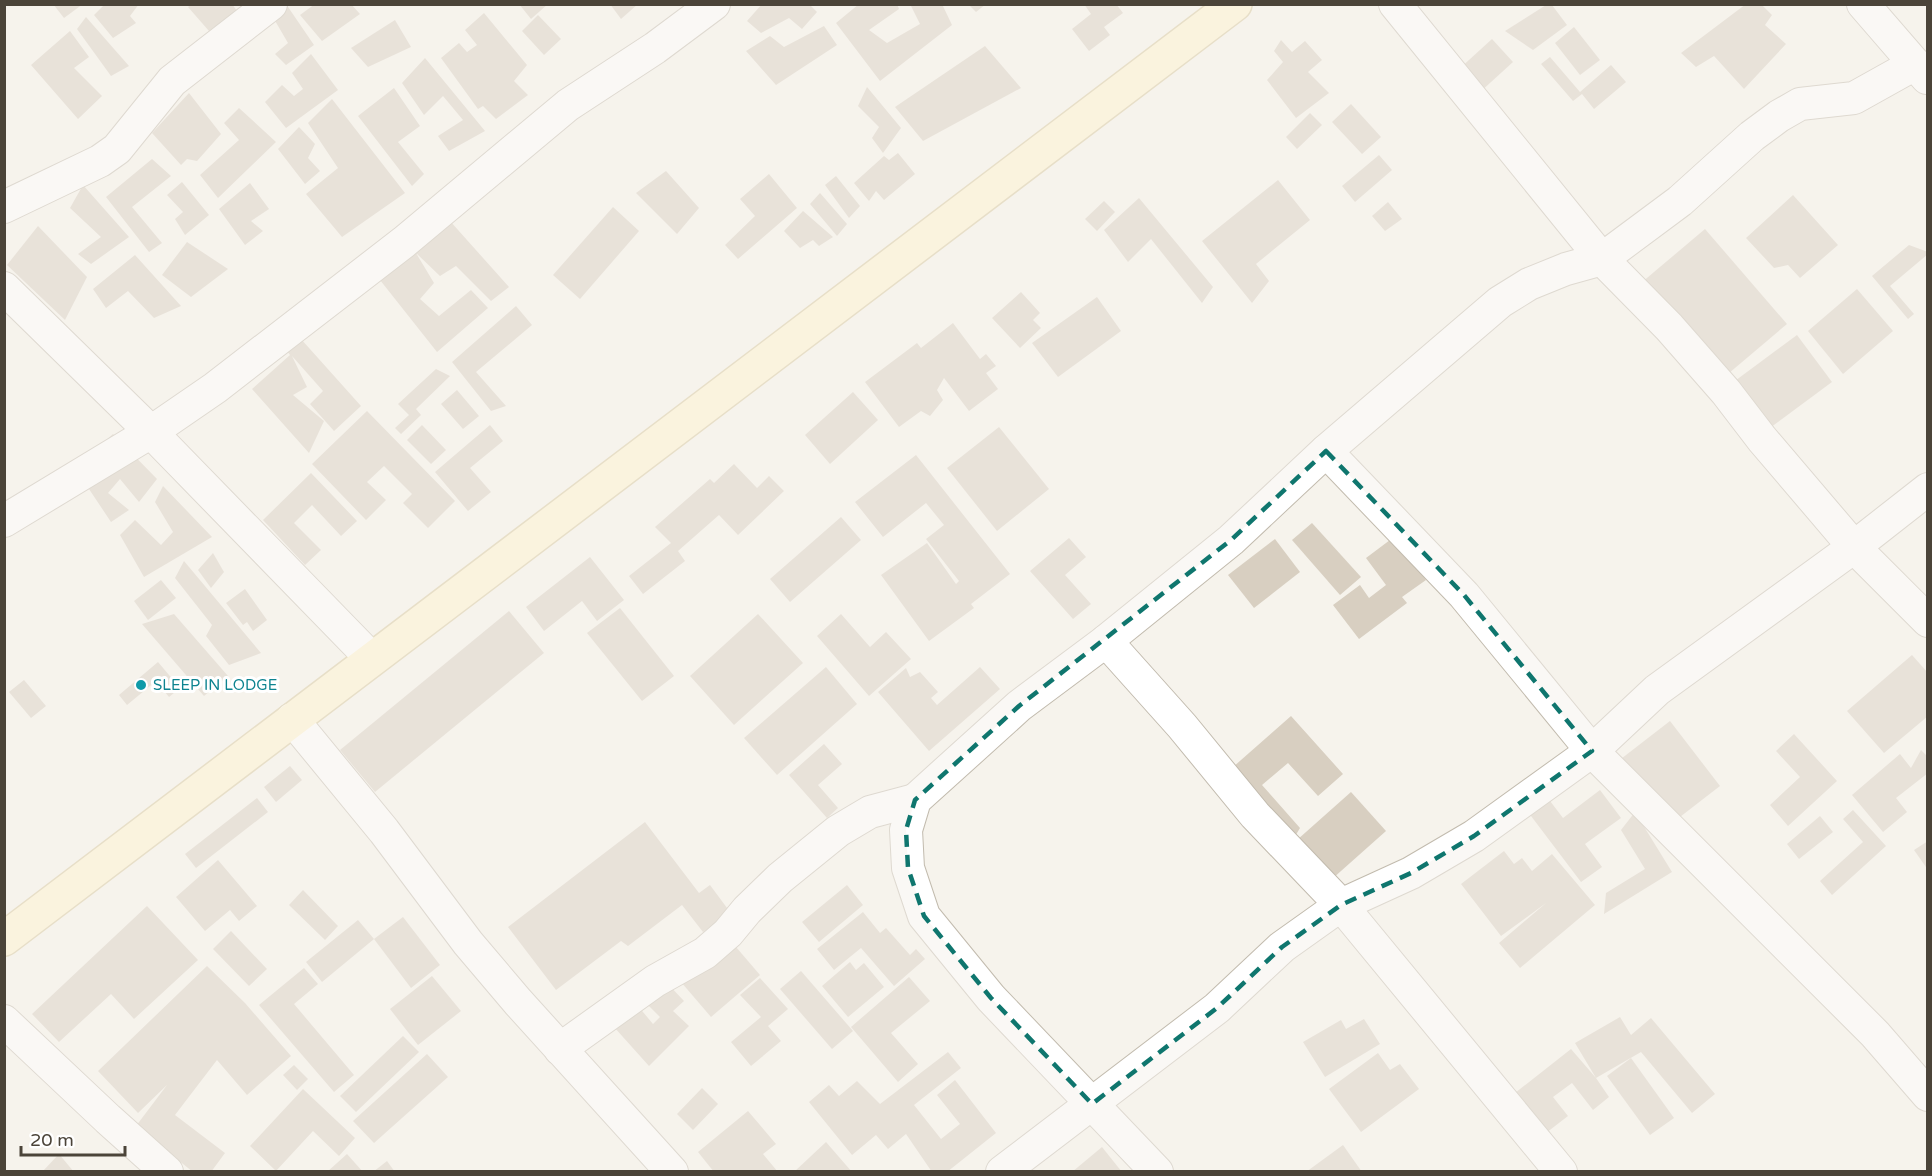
<svg xmlns="http://www.w3.org/2000/svg" width="1932" height="1176" font-family="'Varela Round',sans-serif">
<style>
.building{fill:#d8cfc1}
.lines{fill:none;stroke-linecap:round;stroke-linejoin:round}
.street-casing{stroke:#c2bbae;stroke-width:34}
.secondary-casing{stroke:#d6c79b;stroke-width:36}
.street{stroke:#fff;stroke-width:32}
.secondary{stroke:#fff3cd;stroke-width:33}
.marked{fill:none;stroke:#0f766e;stroke-width:4.5;stroke-dasharray:12 8;stroke-linejoin:round}
.culture-dot{fill:#0f9aa8;stroke:#fff;stroke-width:2}
.labels{text-anchor:middle;stroke-width:6;stroke-linejoin:round;paint-order:stroke}
.culture-label{font-size:15px;fill:#0d838f;stroke:#fff;text-anchor:start}
</style>
<rect width="100%" height="100%" fill="#f6f3ec"/>
<g class="building">
<polygon points="53,4 83,4 64,18"/>
<polygon points="105,4 139,4 130,16 136,23 113,38 94,15"/>
<polygon points="192,4 232,4 237,11 209,31 188,7"/>
<polygon points="286,4 314,45 286,65 275,54 288,43 274,19"/>
<polygon points="315,4 351,4 360,14 322,41 300,15"/>
<polygon points="519,4 548,4 531,19"/>
<polygon points="610,4 638,4 621,19"/>
<polygon points="762,4 809,4 817,12 802,29 789,18 761,33 747,21"/>
<polygon points="859,4 897,4 899,9 869,30 887,43 920,24 910,4 942,4 952,25 880,81 836,23"/>
<polygon points="968,4 986,4 976,12"/>
<polygon points="1084,4 1116,4 1123,13 1104,27 1110,35 1089,51 1072,29 1091,14"/>
<polygon points="1746,4 1761,4 1772,15 1765,25 1786,44 1744,89 1714,56 1696,67 1681,53"/>
<polygon points="1546,5 1552,5 1567,25 1533,50 1505,31"/>
<polygon points="484,13 527,65 514,81 528,95 496,119 483,106 478,109 441,58 459,43 467,52 477,45 465,30"/>
<polygon points="538,15 561,39 544,55 522,31"/>
<polygon points="86,17 129,66 111,76 77,29"/>
<polygon points="395,20 411,47 368,67 351,48"/>
<polygon points="824,26 837,45 776,85 746,51 770,36 784,47"/>
<polygon points="1574,27 1600,60 1580,75 1555,43"/>
<polygon points="70,31 89,57 74,68 102,96 78,119 31,65"/>
<polygon points="1492,39 1513,62 1479,93 1458,70"/>
<polygon points="1281,40 1292,52 1305,41 1322,60 1308,72 1329,93 1296,118 1267,80 1283,62 1274,51"/>
<polygon points="985,46 1021,88 923,141 895,107"/>
<polygon points="311,54 338,90 286,128 265,102 282,85 294,96 303,89 292,73"/>
<polygon points="1550,57 1580,92 1611,65 1626,82 1594,109 1582,94 1573,101 1541,64"/>
<polygon points="425,58 485,131 449,151 438,136 463,120 443,96 424,115 402,83"/>
<polygon points="867,87 901,128 883,153 872,138 879,127 858,106"/>
<polygon points="394,88 420,126 398,142 424,174 412,186 358,116"/>
<polygon points="189,93 221,134 197,161 187,159 181,165 152,133"/>
<polygon points="332,99 405,193 342,237 306,194 338,168 308,123"/>
<polygon points="1351,104 1381,137 1362,154 1332,122"/>
<polygon points="239,108 276,142 218,198 200,175 239,140 224,123"/>
<polygon points="1310,113 1322,125 1297,149 1286,137"/>
<polygon points="299,127 315,144 308,158 320,171 305,184 278,149"/>
<polygon points="898,153 915,174 884,200 876,191 869,201 854,183 884,156 889,160"/>
<polygon points="1379,155 1392,170 1355,202 1342,186"/>
<polygon points="152,159 171,176 132,207 162,243 149,252 106,197"/>
<polygon points="666,171 699,208 677,234 636,193"/>
<polygon points="769,174 797,208 738,259 725,245 755,216 740,199"/>
<polygon points="836,176 860,206 849,218 825,185"/>
<polygon points="1278,180 1310,220 1256,264 1269,281 1252,303 1202,241"/>
<polygon points="182,182 209,215 185,235 175,219 183,212 167,195"/>
<polygon points="250,183 269,209 251,221 263,231 245,245 219,209"/>
<polygon points="83,185 129,237 91,264 78,254 101,237 70,208"/>
<polygon points="820,193 847,224 837,236 810,204"/>
<polygon points="1793,195 1838,245 1800,278 1788,265 1774,268 1746,238"/>
<polygon points="1139,198 1213,287 1202,303 1151,239 1128,262 1104,230"/>
<polygon points="1104,201 1115,212 1097,231 1085,219"/>
<polygon points="1388,202 1402,219 1385,231 1372,216"/>
<polygon points="613,207 639,231 580,299 553,275"/>
<polygon points="803,211 833,237 819,246 813,240 800,248 784,231"/>
<polygon points="450,221 509,287 491,301 456,266 440,276 416,253 434,283 420,299 439,316 471,290 488,308 437,352 380,280 416,253"/>
<polygon points="38,226 87,277 65,320 7,265"/>
<polygon points="1705,229 1787,324 1722,379 1641,283"/>
<polygon points="187,242 228,269 191,297 162,275"/>
<polygon points="1909,245 1928,252 1928,254 1890,286 1914,314 1908,319 1872,276"/>
<polygon points="135,255 181,306 154,318 128,291 106,308 93,289"/>
<polygon points="1857,289 1893,331 1843,374 1808,331"/>
<polygon points="1021,292 1040,313 1033,320 1041,328 1020,348 992,318"/>
<polygon points="1097,297 1121,331 1058,377 1032,343"/>
<polygon points="516,306 532,325 476,372 506,406 491,411 452,362"/>
<polygon points="953,323 980,359 986,354 996,366 986,373 998,389 969,411 944,378 937,390 943,400 930,416 921,411 899,427 865,382 917,343 921,348"/>
<polygon points="1797,335 1832,382 1755,439 1720,392"/>
<polygon points="301,339 361,406 334,431 310,404 323,391 292,356 307,387 293,395 324,421 309,453 252,389 290,355 287,351"/>
<polygon points="436,369 450,376 416,409 421,415 401,434 395,428 409,415 398,404"/>
<polygon points="457,390 479,416 463,429 441,404"/>
<polygon points="853,392 878,420 830,464 805,435"/>
<polygon points="367,411 455,501 428,528 403,503 412,494 384,466 367,482 386,500 366,520 312,464"/>
<polygon points="422,425 446,450 431,464 407,440"/>
<polygon points="490,425 503,441 470,468 491,492 468,511 435,472"/>
<polygon points="999,427 1049,489 997,531 947,468"/>
<polygon points="113,434 157,479 139,502 120,479 108,493 129,510 111,522 75,468"/>
<polygon points="916,455 1010,574 971,604 974,608 929,641 881,575 927,543 956,584 959,581 926,539 944,525 926,503 883,537 855,502"/>
<polygon points="734,464 757,488 769,476 784,491 738,535 719,515 678,551 685,561 643,594 629,576 671,543 655,527 710,479 714,483"/>
<polygon points="311,473 357,521 341,536 312,505 294,523 321,550 305,565 263,520"/>
<polygon points="163,486 212,537 144,577 120,535 135,520 161,545 173,532 155,502"/>
<polygon points="841,517 861,540 790,602 770,579"/>
<polygon points="1312,523 1361,577 1340,595 1292,540"/>
<polygon points="1394,537 1426,580 1402,597 1407,603 1359,639 1333,605 1360,585 1369,598 1386,585 1366,558"/>
<polygon points="1069,538 1086,557 1065,575 1091,604 1073,619 1030,571"/>
<polygon points="1275,539 1300,572 1254,608 1228,575"/>
<polygon points="213,553 224,572 211,588 198,570"/>
<polygon points="590,557 624,600 597,621 582,601 544,631 526,607"/>
<polygon points="184,561 261,653 229,665 206,636 212,625 175,578"/>
<polygon points="161,580 176,598 148,620 134,601"/>
<polygon points="245,589 267,620 253,631 247,622 243,625 226,603"/>
<polygon points="620,608 674,676 642,701 587,633"/>
<polygon points="509,611 544,653 375,792 340,750"/>
<polygon points="174,614 228,676 204,696 142,624"/>
<polygon points="758,614 803,663 734,725 690,676"/>
<polygon points="841,614 870,647 886,632 911,659 869,696 817,636"/>
<polygon points="1912,655 1928,673 1928,716 1884,753 1847,711"/>
<polygon points="158,662 180,688 169,697 156,681 127,705 119,695"/>
<polygon points="826,667 857,704 777,775 744,738"/>
<polygon points="980,667 1000,689 929,751 878,692 906,668 910,677 920,672 938,692 931,698 937,705"/>
<polygon points="24,680 46,706 31,718 9,692"/>
<polygon points="1291,716 1343,774 1318,796 1288,763 1262,785 1300,828 1288,848 1224,775"/>
<polygon points="1670,721 1720,786 1667,827 1617,762"/>
<polygon points="1794,734 1837,781 1788,826 1770,805 1800,777 1776,751"/>
<polygon points="824,744 842,764 818,785 838,808 827,818 789,775"/>
<polygon points="1921,750 1928,757 1928,773 1896,798 1907,812 1883,832 1852,795 1900,754 1911,768"/>
<polygon points="290,766 302,780 276,802 264,787"/>
<polygon points="1600,790 1621,818 1585,844 1602,867 1581,882 1528,812 1547,797 1563,818"/>
<polygon points="1351,792 1386,831 1323,887 1288,848"/>
<polygon points="257,798 268,812 196,868 185,854"/>
<polygon points="1853,810 1886,846 1832,895 1820,881 1863,842 1843,819"/>
<polygon points="1635,812 1672,872 1604,914 1606,893 1645,869 1621,830"/>
<polygon points="1820,816 1833,832 1799,859 1787,844"/>
<polygon points="645,822 699,893 710,885 730,912 703,932 682,905 628,946 621,941 556,990 508,927"/>
<polygon points="1928,841 1928,870 1914,850"/>
<polygon points="1504,851 1514,864 1522,858 1532,871 1552,854 1595,905 1520,968 1499,943 1546,903 1501,936 1461,884"/>
<polygon points="218,860 257,906 239,921 230,910 205,931 176,897"/>
<polygon points="847,885 863,905 819,942 802,922"/>
<polygon points="303,890 338,926 325,940 289,905"/>
<polygon points="147,906 198,960 134,1019 111,994 59,1042 32,1014"/>
<polygon points="863,912 880,933 886,928 910,955 916,949 925,959 894,986 861,948 834,970 817,949"/>
<polygon points="403,917 440,965 411,988 374,939"/>
<polygon points="358,920 374,939 322,982 306,962"/>
<polygon points="231,931 267,969 249,986 213,949"/>
<polygon points="730,940 760,975 711,1017 681,982"/>
<polygon points="850,962 856,970 864,963 884,987 848,1017 822,986"/>
<polygon points="207,966 245,1003 291,1056 247,1095 217,1060 175,1115 225,1153 211,1172 193,1172 136,1126 167,1085 138,1113 98,1071"/>
<polygon points="304,968 318,984 294,1004 354,1075 334,1092 259,1005"/>
<polygon points="801,971 853,1031 832,1049 780,989"/>
<polygon points="432,976 461,1011 418,1045 390,1009"/>
<polygon points="909,977 930,1001 891,1033 918,1064 898,1082 851,1027"/>
<polygon points="760,978 788,1009 768,1026 781,1041 751,1066 731,1042 761,1017 740,995"/>
<polygon points="666,982 684,1001 673,1011 689,1026 649,1066 614,1027 638,1006 653,1024 660,1017 645,1002"/>
<polygon points="1620,1017 1631,1035 1651,1018 1715,1094 1692,1113 1641,1052 1596,1078 1609,1097 1593,1110 1572,1083 1553,1097 1568,1116 1546,1133 1515,1093 1571,1049 1596,1078 1575,1043"/>
<polygon points="1364,1019 1380,1044 1325,1077 1303,1042 1341,1020 1346,1029"/>
<polygon points="403,1036 419,1052 356,1112 340,1096"/>
<polygon points="948,1052 961,1068 914,1105 941,1139 960,1124 937,1095 955,1080 996,1133 947,1172 932,1172 906,1134 888,1149 876,1135 852,1155 809,1102 829,1085 839,1096 857,1081 880,1104"/>
<polygon points="1378,1053 1390,1070 1400,1064 1419,1089 1361,1132 1329,1089"/>
<polygon points="427,1054 448,1077 374,1143 353,1121"/>
<polygon points="1631,1058 1674,1118 1650,1135 1607,1076"/>
<polygon points="294,1065 308,1079 297,1090 283,1075"/>
<polygon points="702,1088 718,1104 693,1130 677,1114"/>
<polygon points="303,1089 355,1138 339,1156 313,1131 276,1171 250,1146"/>
<polygon points="748,1111 776,1144 763,1154 778,1172 714,1172 698,1152"/>
<polygon points="826,1142 852,1172 794,1172"/>
<polygon points="1343,1145 1362,1172 1306,1172"/>
<polygon points="1102,1147 1122,1172 1072,1172"/>
<polygon points="59,1154 74,1172 42,1172"/>
<polygon points="347,1154 363,1172 327,1172"/>
<polygon points="387,1161 395,1172 373,1172"/>
</g>
<g class="lines">
<g class="street-casing">
<g id="street">
<polyline points="1395,4 1602,259 1669,327 1726,392 1762,439 1854,547 1928,621"/>
<polyline points="1863,4 1927,78"/>
<polyline points="4,207 100,161 117,149 172,81 271,4"/>
<polyline points="4,288 151,432 371,658"/>
<polyline points="1326,451 1464,595 1592,751 1875,1034 1928,1095"/>
<polyline points="4,521 151,432 215,388 404,242 568,105 655,48 714,4"/>
<polyline points="1106,641 1182,726 1255,815 1341,905 1561,1172"/>
<polyline points="292,719 384,831 468,943 518,1002 672,1172"/>
<polyline points="4,1021 108,1119 167,1172"/>
<polyline points="560,1049 655,981 705,953 728,933 747,910 780,878 838,831 870,812 915,800"/>
<polyline points="1002,1172 1217,1008 1282,947 1341,905 1411,873 1474,836 1592,751 1657,690 1854,547 1928,489"/>
<polyline points="1157,1172 991,998 924,916 908,868 906,830 915,800 1019,706 1106,641 1231,540 1326,451 1500,302 1529,284 1566,269 1602,259 1680,201 1752,136 1779,116 1800,104 1854,98 1915,64"/>
</g>
</g>
<g class="secondary-casing">
<polyline id="secondary" points="4,939 1235,4"/>
</g>
<use href="#street" class="street"/>
<use href="#secondary" class="secondary"/>
</g>
<path d="M0 0H1932V1176H0ZM1326,451L1464,595L1592,751L1474,836L1411,873L1341,905L1282,947L1217,1008L1092,1104L991,998L924,916L908,868L906,830L915,800L1019,706L1231,540Z" fill="#f6f3ec" fill-opacity=".55" fill-rule="evenodd"/>
<path class="marked" d="M1326,451L1464,595L1592,751L1474,836L1411,873L1341,905L1282,947L1217,1008L1092,1104L991,998L924,916L908,868L906,830L915,800L1019,706L1231,540Z"/>
<circle class="culture-dot" cx="141" cy="685" r="6"/>
<g class="labels">
<g class="culture-label">
<text x="153" y="690">SLEEP IN LODGE</text>
</g>
</g>
<rect width="1932" height="1176" fill="none" stroke="#4b4439" stroke-width="12"/>
<path d="M21 1146v9h104v-9" fill="none" stroke="#4b4439" stroke-width="3"/>
<text x="30" y="1146" font-size="18" fill="#4b4439" stroke="#ffffff" stroke-width="4.5" paint-order="stroke">20 m</text>
</svg>
